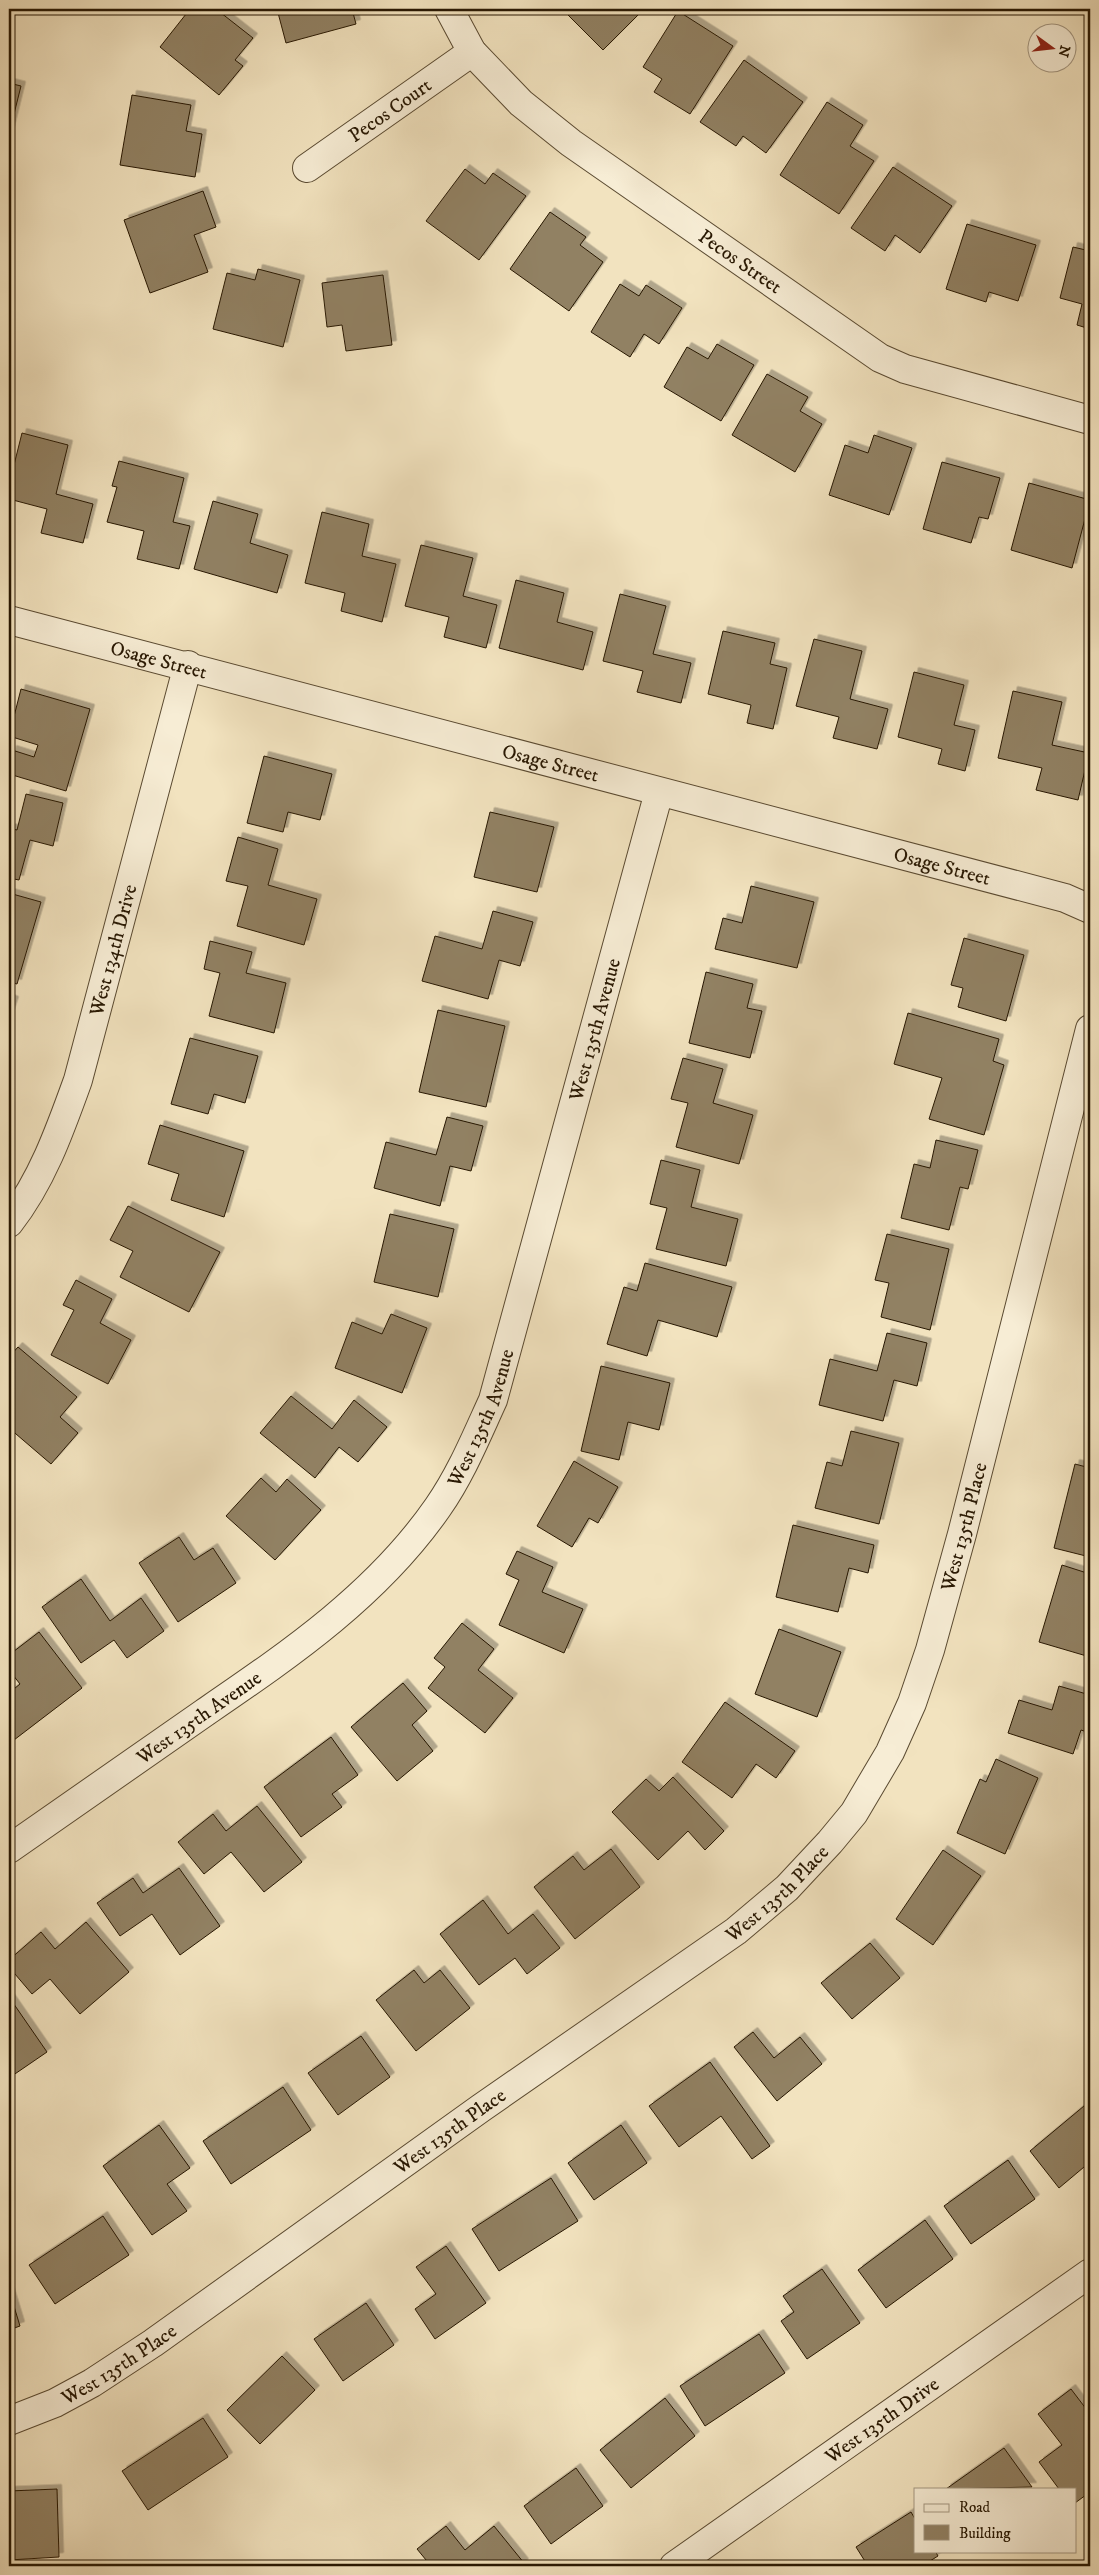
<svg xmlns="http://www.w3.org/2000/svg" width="1099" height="2575" font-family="'IM FELL DW Pica',serif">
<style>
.building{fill:#918164;stroke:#271702;filter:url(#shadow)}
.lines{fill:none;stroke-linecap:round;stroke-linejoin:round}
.street-casing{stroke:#5a4a31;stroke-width:30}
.street{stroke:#f7edd5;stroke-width:28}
.labels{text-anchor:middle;stroke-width:5;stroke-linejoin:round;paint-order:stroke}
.street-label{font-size:20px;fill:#271702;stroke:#f7edd5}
</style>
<defs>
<filter id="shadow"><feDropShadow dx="4.5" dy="-4.5" stdDeviation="0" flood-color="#0004"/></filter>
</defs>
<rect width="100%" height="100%" fill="#f2e3bf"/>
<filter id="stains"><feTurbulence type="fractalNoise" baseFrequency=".004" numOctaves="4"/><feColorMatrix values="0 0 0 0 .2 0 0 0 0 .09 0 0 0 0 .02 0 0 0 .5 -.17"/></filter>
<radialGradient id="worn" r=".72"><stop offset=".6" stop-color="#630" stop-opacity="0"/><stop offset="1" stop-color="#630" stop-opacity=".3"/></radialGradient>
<g class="building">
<polygon points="190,9 216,9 253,38 235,60 243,66 219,95 160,47"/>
<polygon points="277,9 352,9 356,24 286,43"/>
<polygon points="562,9 644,9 603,50"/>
<polygon points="678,11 733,46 690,114 654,92 662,79 643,67"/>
<polygon points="744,60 803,102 766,153 743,136 736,146 700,122"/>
<polygon points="9,83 21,86 9,134"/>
<polygon points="132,95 191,105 186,131 202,134 195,177 120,165"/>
<polygon points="827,102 863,125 850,146 874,161 839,214 780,175"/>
<polygon points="893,167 952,206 920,253 895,235 885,251 851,228"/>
<polygon points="465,169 485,184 493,173 526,196 479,260 426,221"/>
<polygon points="203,191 216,227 194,235 208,272 150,293 124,220"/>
<polygon points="550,212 586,237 580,245 603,262 569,311 510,269"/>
<polygon points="967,224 1036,245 1018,301 989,292 986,302 946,289"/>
<polygon points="1073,247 1090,251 1090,329 1077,325 1082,304 1060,298"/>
<polygon points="258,269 300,280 283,347 213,329 227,273 255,280"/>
<polygon points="383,275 392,345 346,351 342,325 327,327 322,283"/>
<polygon points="620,284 639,296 646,285 682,308 659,344 644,334 630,357 591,332"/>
<polygon points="717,344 754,365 721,421 664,387 687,347 708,359"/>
<polygon points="767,374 808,397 800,411 822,424 795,472 732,435"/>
<polygon points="22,433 68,445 56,494 93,504 83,543 41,533 47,509 9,499 9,485"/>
<polygon points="874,435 912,448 889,515 829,495 845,445 868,453"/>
<polygon points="119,461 184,478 173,522 190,526 179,569 137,559 144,531 107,522 117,487 112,486"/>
<polygon points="942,462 1000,478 988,519 979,517 971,543 923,529"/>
<polygon points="1029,483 1090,500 1072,568 1011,550"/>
<polygon points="213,501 258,514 250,543 288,555 277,593 194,569"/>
<polygon points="322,512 369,524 362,556 396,564 382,622 341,611 345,593 305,583"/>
<polygon points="421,545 473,558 463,596 497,605 486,648 444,637 449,617 405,606"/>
<polygon points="516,580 564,593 557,622 593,632 583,670 499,648"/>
<polygon points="620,594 666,606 653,654 691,663 681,703 637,692 643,671 603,661"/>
<polygon points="723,631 775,643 770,664 787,668 773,729 747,723 751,705 708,694"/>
<polygon points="814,639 862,651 850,699 888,709 877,749 833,738 839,717 796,706"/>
<polygon points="914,672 964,685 954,725 975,730 965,771 938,764 942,749 898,737"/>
<polygon points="21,689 90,709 66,791 9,774 12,750 34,757 38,745 9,736"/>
<polygon points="1013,691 1062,702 1052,745 1089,753 1078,800 1036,790 1042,768 998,758"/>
<polygon points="264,756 332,774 320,820 288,812 283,832 247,823"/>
<polygon points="26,794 63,803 53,846 30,840 19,880 9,878 9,828 17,830"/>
<polygon points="490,812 554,827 537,892 474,877"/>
<polygon points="238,837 278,849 268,885 317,899 304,945 237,926 248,886 226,881"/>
<polygon points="751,886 814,902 797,968 715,949 723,918 742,923"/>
<polygon points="9,893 41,902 17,984 9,982"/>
<polygon points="493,911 533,922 520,966 499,960 488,999 422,981 435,936 482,949"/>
<polygon points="964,938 1024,955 1006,1021 958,1007 963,988 951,985"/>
<polygon points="210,941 252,952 246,973 286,983 274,1033 209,1016 220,973 204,969"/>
<polygon points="706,972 753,984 747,1008 762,1011 750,1058 689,1043"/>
<polygon points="9,999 14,1001 9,1016"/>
<polygon points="438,1010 505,1026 486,1107 419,1092"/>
<polygon points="908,1013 999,1039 993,1061 1004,1065 984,1135 929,1119 942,1078 894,1064"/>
<polygon points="190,1038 258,1056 245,1103 214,1094 208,1114 171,1104"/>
<polygon points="683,1058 723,1069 713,1103 753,1115 739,1164 676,1147 688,1103 671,1099"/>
<polygon points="447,1117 483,1126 471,1171 450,1166 440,1206 374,1188 386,1142 436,1155"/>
<polygon points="160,1125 244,1151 224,1217 171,1200 179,1174 148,1164"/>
<polygon points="936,1140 978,1150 968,1189 960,1187 949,1230 901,1218 914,1164 930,1168"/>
<polygon points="661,1160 700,1170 691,1207 738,1219 726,1266 656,1249 667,1208 650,1204"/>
<polygon points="128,1206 220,1252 189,1312 120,1277 133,1251 110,1240"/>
<polygon points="390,1214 454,1229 438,1297 374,1282"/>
<polygon points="887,1234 949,1249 930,1330 881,1317 889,1283 875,1280"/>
<polygon points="645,1263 732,1287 717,1337 658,1320 647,1356 607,1344 624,1287 637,1291"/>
<polygon points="76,1280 112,1299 100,1323 131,1340 108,1384 51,1355 74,1310 63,1305"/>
<polygon points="391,1314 427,1328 402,1393 335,1368 352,1322 382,1334"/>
<polygon points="887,1333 927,1343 917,1386 894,1380 883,1421 819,1405 830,1359 877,1371"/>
<polygon points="18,1347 77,1397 60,1417 78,1433 51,1464 9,1428 9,1357"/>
<polygon points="601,1366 670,1383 659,1430 628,1422 619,1460 581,1451"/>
<polygon points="291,1396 332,1429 354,1400 387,1427 358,1462 339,1447 315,1478 260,1433"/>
<polygon points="851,1431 899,1443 879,1524 815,1508 827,1462 842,1466"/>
<polygon points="574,1461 618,1487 598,1523 589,1518 572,1547 537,1526"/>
<polygon points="1075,1464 1090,1468 1090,1557 1054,1548"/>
<polygon points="261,1478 276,1492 287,1479 321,1510 275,1560 226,1516"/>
<polygon points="793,1525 874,1545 868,1573 849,1568 838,1612 776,1597"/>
<polygon points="179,1537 194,1560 213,1548 236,1583 178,1622 139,1563"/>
<polygon points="517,1551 553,1567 542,1592 583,1609 564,1653 499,1625 519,1580 506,1574"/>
<polygon points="1062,1565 1090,1574 1090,1657 1039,1642"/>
<polygon points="81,1579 110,1621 141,1598 164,1631 127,1658 114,1640 81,1663 42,1607"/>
<polygon points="462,1623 494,1649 478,1670 513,1698 485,1733 428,1688 445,1667 434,1658"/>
<polygon points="779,1629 841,1652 817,1717 755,1694"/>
<polygon points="39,1632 82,1688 14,1740 9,1734 9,1693 20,1684 9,1670 9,1655"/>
<polygon points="403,1683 427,1711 412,1725 433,1751 397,1781 351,1727"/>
<polygon points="1059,1686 1090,1695 1090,1733 1081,1730 1073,1754 1008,1733 1019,1700 1052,1710"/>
<polygon points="725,1702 795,1751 776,1778 756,1764 732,1798 682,1762"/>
<polygon points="331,1737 358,1775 332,1794 342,1807 301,1837 264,1787"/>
<polygon points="996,1759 1038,1778 1005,1854 957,1833 980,1779 986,1782"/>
<polygon points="673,1777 724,1831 705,1850 688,1831 658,1860 612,1812 646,1779 659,1791"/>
<polygon points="257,1806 302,1862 264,1892 231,1852 204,1874 178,1842 213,1814 226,1831"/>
<polygon points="611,1849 640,1887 575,1939 534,1887 573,1856 584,1870"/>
<polygon points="943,1850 981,1876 933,1945 896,1919"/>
<polygon points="179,1868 220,1926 180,1955 152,1914 120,1936 97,1903 133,1878 143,1893"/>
<polygon points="483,1900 508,1934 533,1914 560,1948 527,1974 515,1958 479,1985 440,1934"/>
<polygon points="86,1922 129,1972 80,2014 50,1979 32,1994 9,1967 9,1960 41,1932 55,1949"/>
<polygon points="870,1943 900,1978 852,2019 821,1983"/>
<polygon points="414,1970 424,1983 440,1970 470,2008 416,2051 376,2000"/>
<polygon points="9,1997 47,2052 9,2078"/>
<polygon points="753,2032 774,2058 800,2037 822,2064 777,2101 734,2047"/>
<polygon points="361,2036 390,2077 338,2115 308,2073"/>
<polygon points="710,2062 770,2146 752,2159 721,2116 679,2147 649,2106"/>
<polygon points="283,2087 311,2130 231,2184 203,2141"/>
<polygon points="1090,2101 1090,2162 1059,2188 1030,2151"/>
<polygon points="159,2125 190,2168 167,2184 187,2211 152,2235 103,2166"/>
<polygon points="621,2125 647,2163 594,2200 568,2163"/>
<polygon points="1008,2160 1035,2199 971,2244 944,2206"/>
<polygon points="551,2178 578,2221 499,2271 472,2229"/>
<polygon points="103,2216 129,2255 55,2304 29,2265"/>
<polygon points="925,2220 953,2259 886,2308 858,2270"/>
<polygon points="446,2246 486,2303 435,2339 415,2309 436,2294 416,2267"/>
<polygon points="822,2269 860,2323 807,2359 781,2321 794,2312 783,2296"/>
<polygon points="9,2290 20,2326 9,2330"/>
<polygon points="366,2303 394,2345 343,2381 314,2339"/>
<polygon points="759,2334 785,2373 705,2426 680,2386"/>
<polygon points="282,2356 315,2390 260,2444 227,2410"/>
<polygon points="1071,2389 1090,2414 1090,2492 1075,2503 1075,2489 1059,2489 1039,2462 1062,2445 1038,2414"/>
<polygon points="665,2398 695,2436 631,2488 600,2450"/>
<polygon points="203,2418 228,2457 148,2510 122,2471"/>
<polygon points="1004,2448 1032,2487 946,2489"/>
<polygon points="576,2468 603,2506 551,2544 524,2506"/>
<polygon points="57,2489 59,2557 9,2560 9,2491"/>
<polygon points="911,2512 915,2519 915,2551 935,2551 938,2556 922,2566 868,2566 856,2547"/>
<polygon points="446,2526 465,2550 494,2526 524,2563 520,2566 431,2566 417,2549"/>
</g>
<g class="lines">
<g class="street-casing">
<g id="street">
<path id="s1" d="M449,9L472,52L521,103L571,143L880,358L905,369L1090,420"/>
<path id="s2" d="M307,168L472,52"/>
<path id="s3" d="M9,620L1065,898L1090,909"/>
<path id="s4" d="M9,1223C42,1181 60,1130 78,1080L188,665"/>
<path id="s5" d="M9,1849C74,1804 139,1759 204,1713C290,1654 377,1595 438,1507C461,1474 476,1437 493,1400L659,792"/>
<path id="s6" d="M9,2421L55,2403L92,2383L153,2343L481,2108L736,1931L787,1888L830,1842L854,1813L890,1752L912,1703L930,1650L962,1534L1090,1029"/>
<path id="s7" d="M674,2566L1090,2273"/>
</g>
</g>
<use href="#street" class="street"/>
</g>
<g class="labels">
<g class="street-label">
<text dy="7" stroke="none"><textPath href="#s2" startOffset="101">Pecos Court</textPath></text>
<text dy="7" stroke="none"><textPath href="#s1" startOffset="390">Pecos Street</textPath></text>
<text dy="7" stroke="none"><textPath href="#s3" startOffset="155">Osage Street</textPath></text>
<text dy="7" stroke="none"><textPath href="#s3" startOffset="560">Osage Street</textPath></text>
<text dy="7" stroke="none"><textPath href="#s3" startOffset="965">Osage Street</textPath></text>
<text dy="7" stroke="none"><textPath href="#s4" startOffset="294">West 134th Drive</textPath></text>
<text dy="7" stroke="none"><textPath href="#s5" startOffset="1056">West 135th Avenue</textPath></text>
<text dy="7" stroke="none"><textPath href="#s5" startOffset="651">West 135th Avenue</textPath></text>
<text dy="7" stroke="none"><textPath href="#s6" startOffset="1354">West 135th Place</textPath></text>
<text dy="7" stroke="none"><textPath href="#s5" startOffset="231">West 135th Avenue</textPath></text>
<text dy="7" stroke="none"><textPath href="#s6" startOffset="934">West 135th Place</textPath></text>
<text dy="7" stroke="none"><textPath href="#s6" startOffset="529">West 135th Place</textPath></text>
<text dy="7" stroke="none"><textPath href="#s6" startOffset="124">West 135th Place</textPath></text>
<text dy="7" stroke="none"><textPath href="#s7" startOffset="254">West 135th Drive</textPath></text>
</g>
</g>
<rect width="1099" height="2575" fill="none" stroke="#f2e3bf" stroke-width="30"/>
<rect x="10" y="10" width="1079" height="2555" fill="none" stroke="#271702" stroke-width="2.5"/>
<rect x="15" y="15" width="1069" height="2545" fill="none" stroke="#271702"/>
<rect x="914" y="2488" width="162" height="65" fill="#f7edd5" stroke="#a49781"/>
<rect x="924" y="2504" width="25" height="8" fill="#f7edd5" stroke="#a49781"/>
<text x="959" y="2512" font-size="15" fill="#271702">Road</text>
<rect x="924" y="2525" width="25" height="15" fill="#918164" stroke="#a49781"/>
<text x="959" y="2538" font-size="15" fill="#271702">Building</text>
<g transform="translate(1052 48) rotate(105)"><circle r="24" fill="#f7edd5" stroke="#a49781"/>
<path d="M0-4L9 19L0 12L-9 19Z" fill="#8f2418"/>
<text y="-8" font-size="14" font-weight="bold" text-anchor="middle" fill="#271702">N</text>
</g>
<rect width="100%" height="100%" filter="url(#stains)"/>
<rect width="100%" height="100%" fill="url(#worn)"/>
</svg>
